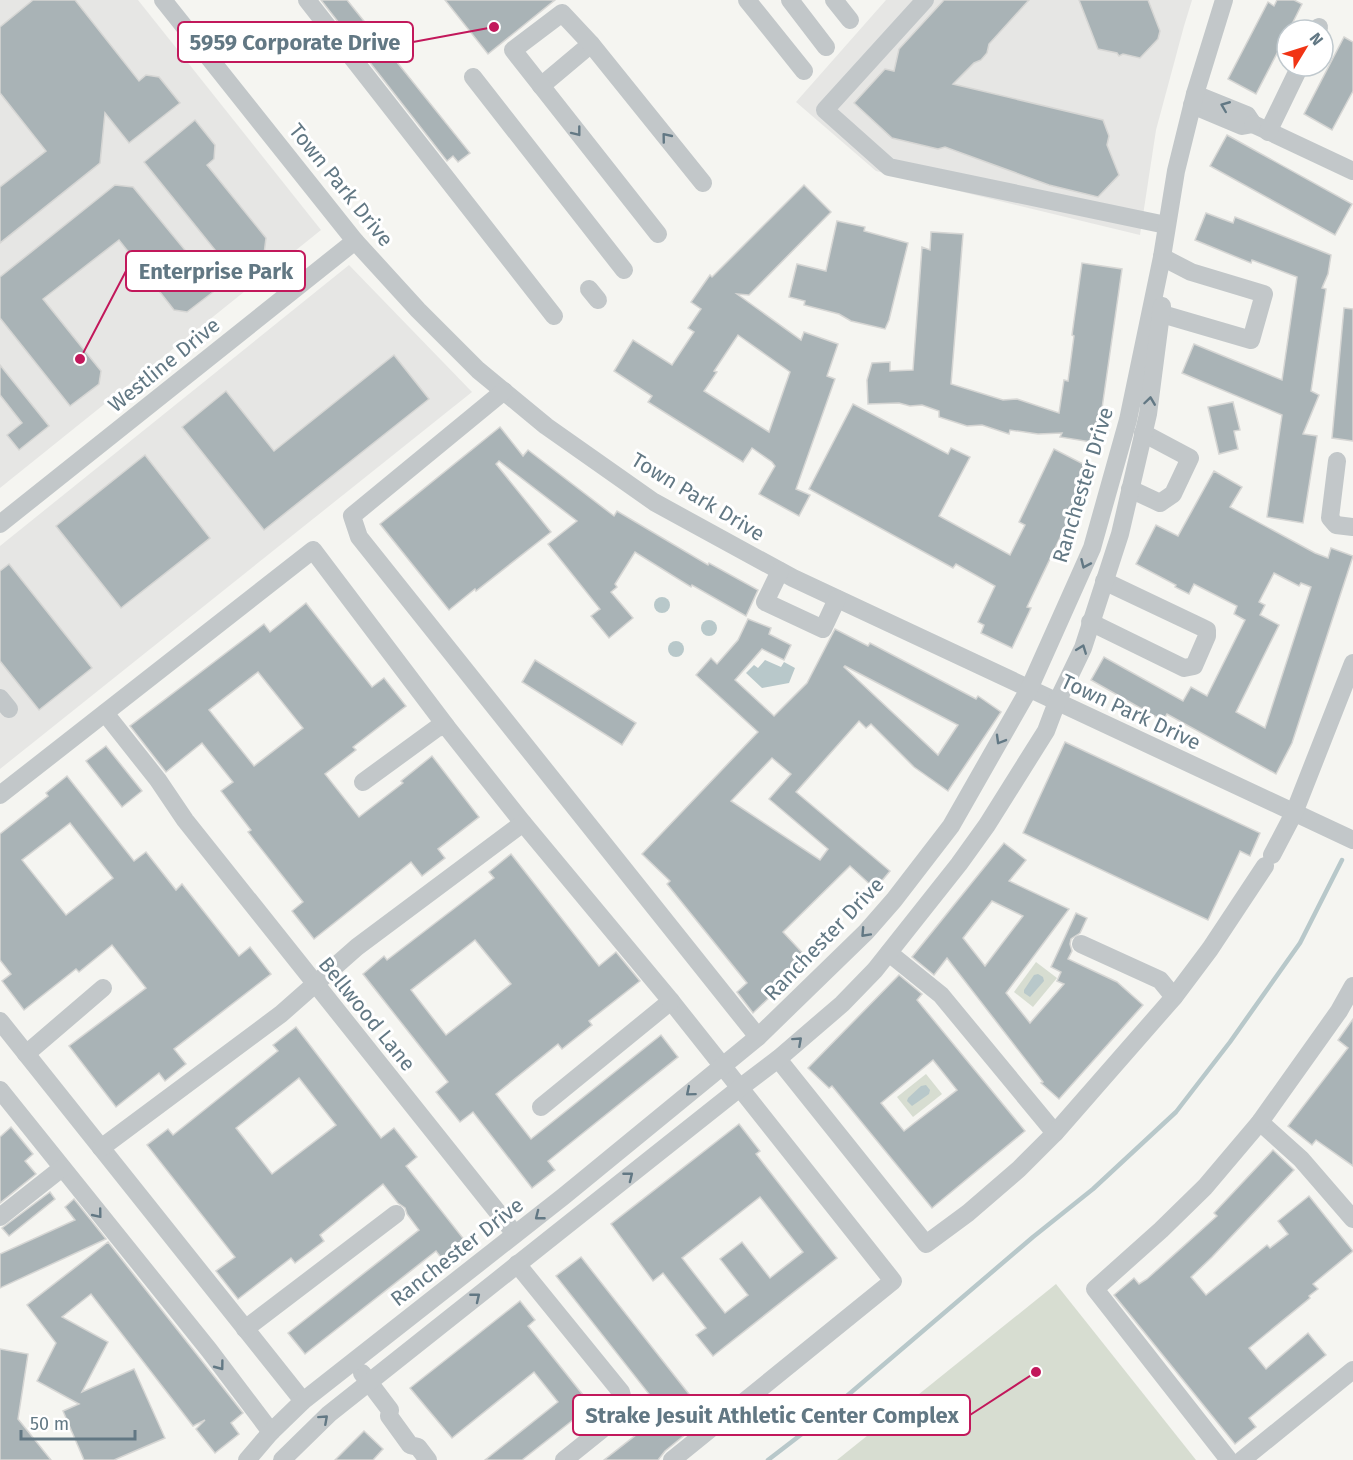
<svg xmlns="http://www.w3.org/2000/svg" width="1353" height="1460" font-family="'Fira Sans',sans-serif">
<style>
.built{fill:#e6e6e4}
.green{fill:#d7ddd1}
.water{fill:#b8c8ca}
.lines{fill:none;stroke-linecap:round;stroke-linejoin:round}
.stream{stroke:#b8c8ca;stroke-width:4.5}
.building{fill:#a9b3b6;stroke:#d6d6d4;stroke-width:1.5;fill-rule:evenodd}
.minor{stroke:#c2c7c9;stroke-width:18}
.oneway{stroke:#627884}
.labels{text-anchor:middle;stroke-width:6;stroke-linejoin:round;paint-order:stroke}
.street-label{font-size:21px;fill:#627884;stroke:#fff}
.leader{fill:none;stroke:#c2185b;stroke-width:2}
.callout-dot{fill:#c2185b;stroke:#fff;stroke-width:2}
.callout{fill:#fff;stroke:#c2185b;stroke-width:2}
.callout-label{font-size:22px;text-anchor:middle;font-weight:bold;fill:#627884}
</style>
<rect width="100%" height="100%" fill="#f5f5f1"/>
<g class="built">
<polygon points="0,0 138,0 321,230 0,488"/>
<polygon points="886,0 1192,0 1184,26 1156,130 1140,235 876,171 796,102"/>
<polygon points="349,265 472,392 0,769 0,546"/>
</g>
<g class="green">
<polygon points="1036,962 1057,978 1033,1007 1014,992"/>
<polygon points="926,1074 942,1094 913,1117 897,1097"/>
<polygon points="1056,1284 1196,1460 837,1460"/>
</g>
<g class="water">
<circle cx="662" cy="605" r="8"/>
<circle cx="709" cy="628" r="8"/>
<circle cx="676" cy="649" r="8"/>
<polygon points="765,660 781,667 784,662 795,668 789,683 762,688 746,673 754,665 758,668"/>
<polygon points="1038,974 1043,977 1044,981 1030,997 1024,993 1024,990 1034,975"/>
<polygon points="926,1085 930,1090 929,1094 912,1106 907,1101 908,1098 921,1086"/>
</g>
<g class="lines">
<polyline class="stream" points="768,1460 807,1430 1033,1237 1093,1189 1176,1112 1230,1042 1300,943 1342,860"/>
</g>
<g class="building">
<polygon points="33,0 75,0 139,81 146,75 159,77 180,103 129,143 105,113 100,163 0,243 0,187 46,151 0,93 0,27"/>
<polygon points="321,0 347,0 470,153 458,162 453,156 447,161"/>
<polygon points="445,0 555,0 488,54"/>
<polygon points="944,0 1029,0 989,44 987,53 981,60 974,63 953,84 1103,120 1109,136 1107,145 1119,175 1098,197 1049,185 945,147 938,149 892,138 854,103 885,69 894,71 899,49"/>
<polygon points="1079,0 1148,0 1160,31 1158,39 1140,58 1123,54 1119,56 1117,53 1098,49"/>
<polygon points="1277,0 1294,0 1302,4 1289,30 1287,30 1287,34 1256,94 1228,79 1268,2 1274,6"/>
<polygon points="1344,37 1353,42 1353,91 1332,130 1304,114"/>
<polygon points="195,120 215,145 214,159 207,165 266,238 264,254 236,276 144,162"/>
<polygon points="1227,135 1352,204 1335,235 1210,166"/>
<polygon points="115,185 133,187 217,289 187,312 174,310 119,240 43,299 101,371 99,384 70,406 0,318 0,277"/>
<path d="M804,185L831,212L749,295L737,294L801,340L804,332L838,344L827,376L835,379L796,489L810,495L799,516L759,494L775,466L772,462L752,448L743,462L648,402L652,396L614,371L633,340L672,365L694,332L688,328L701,309L691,302L710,275L712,277ZM738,335L790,372L769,432L704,391L717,372L714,371Z"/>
<polygon points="1206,213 1233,223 1235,217 1331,255 1328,274 1322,288 1326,289 1311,391 1319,395 1303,434 1317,436 1303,523 1267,517 1282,415 1182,373 1194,344 1282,380 1297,277 1252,260 1251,263 1195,240"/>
<polygon points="837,221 865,227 864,231 908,243 889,320 885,329 851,321 839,314 804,305 805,301 789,297 797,264 826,271"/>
<polygon points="931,232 963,234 951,384 1003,400 1017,399 1059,413 1064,380 1068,381 1074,336 1072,335 1082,263 1122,269 1097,443 1060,437 1062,433 1038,434 1010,430 1009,434 982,425 967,426 939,417 939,411 922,405 910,406 899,403 868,404 867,380 872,363 890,362 890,371 913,370 922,247 930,250"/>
<polygon points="1344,308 1353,309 1353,441 1332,438"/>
<polygon points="394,355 429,399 264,530 182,427 226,391 274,451"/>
<polygon points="0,365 49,426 19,450 7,435 22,423 0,395"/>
<polygon points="1233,402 1240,430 1234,431 1238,449 1219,454 1208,407"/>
<polygon points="853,404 948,454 951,448 970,457 939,516 1010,555 1025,525 1019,522 1054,449 1093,469 1027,607 1031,608 1012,648 981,633 984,625 978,622 995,586 956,564 953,568 809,489"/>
<polygon points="500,427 523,456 528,450 614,516 617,511 708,565 709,563 758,590 746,616 692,585 691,587 635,552 615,584 617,587 611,592 633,618 609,638 591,616 600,609 548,544 577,521 499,461 496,464 551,532 476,591 475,589 449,610 380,524"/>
<polygon points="145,455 210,538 121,608 56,526"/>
<path d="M1214,471L1242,487L1230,507L1315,553L1328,558L1331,548L1353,556L1292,743L1276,774L1167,714L1163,721L1091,680L1104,657L1183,701L1191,687L1207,696L1245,620L1234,614L1237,606L1194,584L1189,594L1175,587L1176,585L1136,564L1156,525L1178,536ZM1274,573L1299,586L1301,583L1311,587L1265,728L1236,712L1279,625L1260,615L1265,605L1259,602Z"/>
<polygon points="9,564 92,668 39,710 0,661 0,571"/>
<path d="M306,603L372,687L384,678L406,706L353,747L356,750L325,774L359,817L403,783L401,781L432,756L479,817L438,849L445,858L422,876L411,862L314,939L292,911L303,902L248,832L251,830L221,791L233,782L202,743L166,772L130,726L264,624L270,632ZM258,672L303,728L254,766L209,710Z"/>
<path d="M748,619L771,628L769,634L791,645L784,660L762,649L735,680L774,716L807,683L835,629L868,646L870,643L976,699L978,696L1001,712L948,791L914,767L871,724L866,728L859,721L796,792L890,871L875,889L850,866L783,932L809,960L753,1013L737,992L747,983L667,884L670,881L642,854L758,732L696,675L711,658L717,664L738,640ZM845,666L958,725L938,755L844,667ZM772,758L791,774L769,799L828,849L820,860L731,801Z"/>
<polygon points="535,660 636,723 622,745 522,682"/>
<polygon points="1065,742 1260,833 1250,856 1240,851 1208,920 1023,833"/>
<polygon points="106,746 142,791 122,807 86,761"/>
<path d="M67,776L134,861L146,852L176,890L182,884L239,956L250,947L271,974L174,1049L186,1064L165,1081L159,1073L116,1107L69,1046L146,988L112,945L79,972L76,969L24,1010L2,981L11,974L0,960V834L48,796L46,793ZM70,823L113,878L66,915L22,860Z"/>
<path d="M1004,843L1026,860L1009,881L1069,909L1006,993L1030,1023L1064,984L1057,981L1061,972L1051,967L1076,913L1087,918L1080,933L1071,939L1070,944L1072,951L1068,959L1117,982L1143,1005L1059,1099L1041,1083L1043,1082L947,958L934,975L912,957ZM992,901L1023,916L985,966L963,938Z"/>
<path d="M511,854L599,966L616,952L640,981L589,1021L592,1025L562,1049L558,1044L496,1094L531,1139L661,1035L678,1057L548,1161L555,1170L532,1188L473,1112L460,1122L436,1092L448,1082L363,974L384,956L387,960L494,878L489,872ZM475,940L511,984L446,1035L411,990Z"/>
<path d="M899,975L922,994L917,1000L1025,1131L932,1208L832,1086L829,1088L808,1068ZM933,1060L957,1090L904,1131L881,1103Z"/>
<polygon points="1353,1019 1353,1166 1316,1140 1312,1145 1288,1126 1348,1048 1338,1040"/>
<path d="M296,1027L381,1138L394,1128L417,1157L406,1166L466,1242L443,1260L436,1251L305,1354L288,1333L419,1230L407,1214L405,1208L398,1203L383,1184L320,1235L324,1241L295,1263L291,1258L238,1299L216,1271L235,1257L147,1145L168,1129L173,1135L278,1051L273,1045ZM299,1078L336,1125L272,1174L236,1128Z"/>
<path d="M739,1124L760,1151L756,1154L837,1258L713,1356L696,1335L706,1328L663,1273L653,1281L611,1224ZM760,1197L803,1252L770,1278L742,1242L720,1259L748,1295L725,1313L682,1258Z"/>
<polygon points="11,1127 33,1154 25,1161 36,1174 0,1203 0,1137"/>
<polygon points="1273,1150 1294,1170 1212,1257 1191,1277 1206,1295 1267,1245 1270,1248 1288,1234 1278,1221 1309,1196 1353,1251 1313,1284 1318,1289 1309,1296 1310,1298 1249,1348 1266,1369 1308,1333 1326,1355 1249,1418 1256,1427 1235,1444 1114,1295 1134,1278 1139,1284 1147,1279 1217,1216 1214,1213"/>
<polygon points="50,1192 55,1199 9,1236 2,1228"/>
<polygon points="74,1199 106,1239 0,1288 0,1254 75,1220 65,1207"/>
<polygon points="108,1242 243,1413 231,1423 239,1434 215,1453 196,1429 205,1420 193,1426 91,1294 62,1317 108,1342 82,1392 134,1369 165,1438 114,1460 84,1460 63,1411 79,1404 37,1381 56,1343 27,1305"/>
<polygon points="581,1257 707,1417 665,1451 658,1460 604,1460 664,1413 556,1276"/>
<polygon points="520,1301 535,1320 528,1326 595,1410 577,1425 573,1420 522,1460 485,1460 558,1402 534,1372 452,1438 410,1388"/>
<polygon points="0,1349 28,1354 18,1419 51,1460 0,1460"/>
<polygon points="364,1431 383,1449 373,1460 335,1460"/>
</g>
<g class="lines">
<g class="minor">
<polyline points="163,0 355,241 418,310 478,370 546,426 654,502 793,578 1353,840"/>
<polyline points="307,0 554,316"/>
<polyline points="747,0 804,71"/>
<polyline points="790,0 826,47"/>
<polyline points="834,0 850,20"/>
<polyline points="925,0 825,110 889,167 1166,225"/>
<polyline points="1317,30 1319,27"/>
<polyline points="473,77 624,270"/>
<polyline points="541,86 591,44"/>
<polyline points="1192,105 1242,126 1253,124 1247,115 1195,94"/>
<polyline points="1253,124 1353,171"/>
<polyline points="1268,132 1300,66"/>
<polyline points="658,234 513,50 562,13 591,44 703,183"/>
<polyline points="589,289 598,300"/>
<polyline points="1162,314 1251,340 1264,294 1191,272 1162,257"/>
<polyline points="504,391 352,516 359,537 758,1037"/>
<polyline points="1337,461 1330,518 1336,525 1353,527"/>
<polyline points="1130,489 1160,503 1173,494 1190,458 1143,433"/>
<polyline points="0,524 355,241"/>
<polyline points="780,571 765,602 823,629 837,599"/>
<polyline points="1090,622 1184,668 1194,666 1207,636 1207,630 1201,627 1104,581"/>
<polyline points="0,698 9,709"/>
<polyline points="105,713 158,780 185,820 515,1234"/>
<polyline points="363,782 437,728 446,726 523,823"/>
<polyline points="0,795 313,550 446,726"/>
<polyline points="1272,855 1294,813 1353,663"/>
<polyline points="1081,944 1160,980 1174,997"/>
<polyline points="889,953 941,995 1055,1133"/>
<polyline points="0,1021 303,1401"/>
<polyline points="26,1054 103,988"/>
<polyline points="778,1059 926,1244 968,1213 1019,1169 1055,1133 1174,997 1210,949 1265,866"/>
<polyline points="0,1090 209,1350 271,1432"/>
<polyline points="541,1107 671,1001 893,1281 672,1460"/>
<polyline points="1260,1122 1301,1159 1353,1219"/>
<polyline points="101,1148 281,1014 357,947 523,823 671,1001"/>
<polyline points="0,1217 62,1168"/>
<polyline points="517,1264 621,1392 623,1400 620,1415 564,1460"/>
<polyline points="245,1329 396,1214"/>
<polyline points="362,1373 390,1410 389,1416 410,1445 418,1447 428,1460"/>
<polyline points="247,1460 271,1432 303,1401 564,1196 758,1037 866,932 894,900 951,826 1029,689 1092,548 1128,420 1162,257 1176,171 1195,94 1224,0"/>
<polyline points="282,1460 329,1414 741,1087 778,1059 842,1004 875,970 959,864 987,825 1046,731 1057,702 1083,648 1120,534 1148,414 1162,306"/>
<polyline points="1229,1460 1095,1289 1161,1230 1205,1187 1260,1122 1339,1011 1353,986"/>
<polyline points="1242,1460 1353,1370"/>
</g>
</g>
<defs><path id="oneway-chevron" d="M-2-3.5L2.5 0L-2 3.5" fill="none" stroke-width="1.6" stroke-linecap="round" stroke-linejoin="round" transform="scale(1.5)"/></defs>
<g class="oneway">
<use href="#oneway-chevron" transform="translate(1225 106) rotate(-158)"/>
<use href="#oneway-chevron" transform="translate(577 132) rotate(52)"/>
<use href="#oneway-chevron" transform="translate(666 137) rotate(-129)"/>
<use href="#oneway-chevron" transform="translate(1150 401) rotate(-82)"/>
<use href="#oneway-chevron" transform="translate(1085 564) rotate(114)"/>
<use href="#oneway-chevron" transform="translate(1082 649) rotate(-69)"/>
<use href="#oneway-chevron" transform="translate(1000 740) rotate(120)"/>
<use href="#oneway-chevron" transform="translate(865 933) rotate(133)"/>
<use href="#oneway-chevron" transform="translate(798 1041) rotate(-42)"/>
<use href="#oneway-chevron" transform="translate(690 1092) rotate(140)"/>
<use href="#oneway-chevron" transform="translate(629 1176) rotate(-38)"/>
<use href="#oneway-chevron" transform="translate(98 1214) rotate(51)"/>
<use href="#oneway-chevron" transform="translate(539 1216) rotate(142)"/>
<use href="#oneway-chevron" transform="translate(476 1297) rotate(-39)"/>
<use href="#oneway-chevron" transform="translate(220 1366) rotate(53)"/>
<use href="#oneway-chevron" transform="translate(324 1419) rotate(-42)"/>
</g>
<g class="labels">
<g class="street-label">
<text transform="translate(341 185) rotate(51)" y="7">Town Park Drive</text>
<text transform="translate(164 365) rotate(-39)" y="7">Westline Drive</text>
<text transform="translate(1083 485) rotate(-73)" y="7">Ranchester Drive</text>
<text transform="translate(698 497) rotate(31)" y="7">Town Park Drive</text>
<text transform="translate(1131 712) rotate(25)" y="7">Town Park Drive</text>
<text transform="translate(824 939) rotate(-46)" y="7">Ranchester Drive</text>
<text transform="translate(367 1014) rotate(51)" y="7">Bellwood Lane</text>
<text transform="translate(457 1252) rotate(-38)" y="7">Ranchester Drive</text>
</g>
</g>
<path class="leader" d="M494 27L413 42M80 359L126 271M1036 1372L970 1415"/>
<g class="callout-dot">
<circle cx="494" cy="27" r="6"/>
<circle cx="80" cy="359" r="6"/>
<circle cx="1036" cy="1372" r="6"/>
</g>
<g class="callout">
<rect x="178" y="22" width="235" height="40" rx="6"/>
<rect x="126" y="251" width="179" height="40" rx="6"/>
<rect x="573" y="1395" width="397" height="40" rx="6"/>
</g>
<g class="callout-label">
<text x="295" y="50">5959 Corporate Drive</text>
<text x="216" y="279">Enterprise Park</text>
<text x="772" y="1423">Strake Jesuit Athletic Center Complex</text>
</g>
<g transform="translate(1305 48) rotate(52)"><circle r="28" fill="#ffffff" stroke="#c0c9ce" stroke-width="1.5"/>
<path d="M0-4.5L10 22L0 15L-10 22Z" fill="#f13415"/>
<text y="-9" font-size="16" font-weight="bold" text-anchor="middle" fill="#627884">N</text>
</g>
<path d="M21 1430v9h114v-9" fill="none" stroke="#627884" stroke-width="3"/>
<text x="30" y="1430" font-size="18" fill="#627884" stroke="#ffffff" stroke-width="4.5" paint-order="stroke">50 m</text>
</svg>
